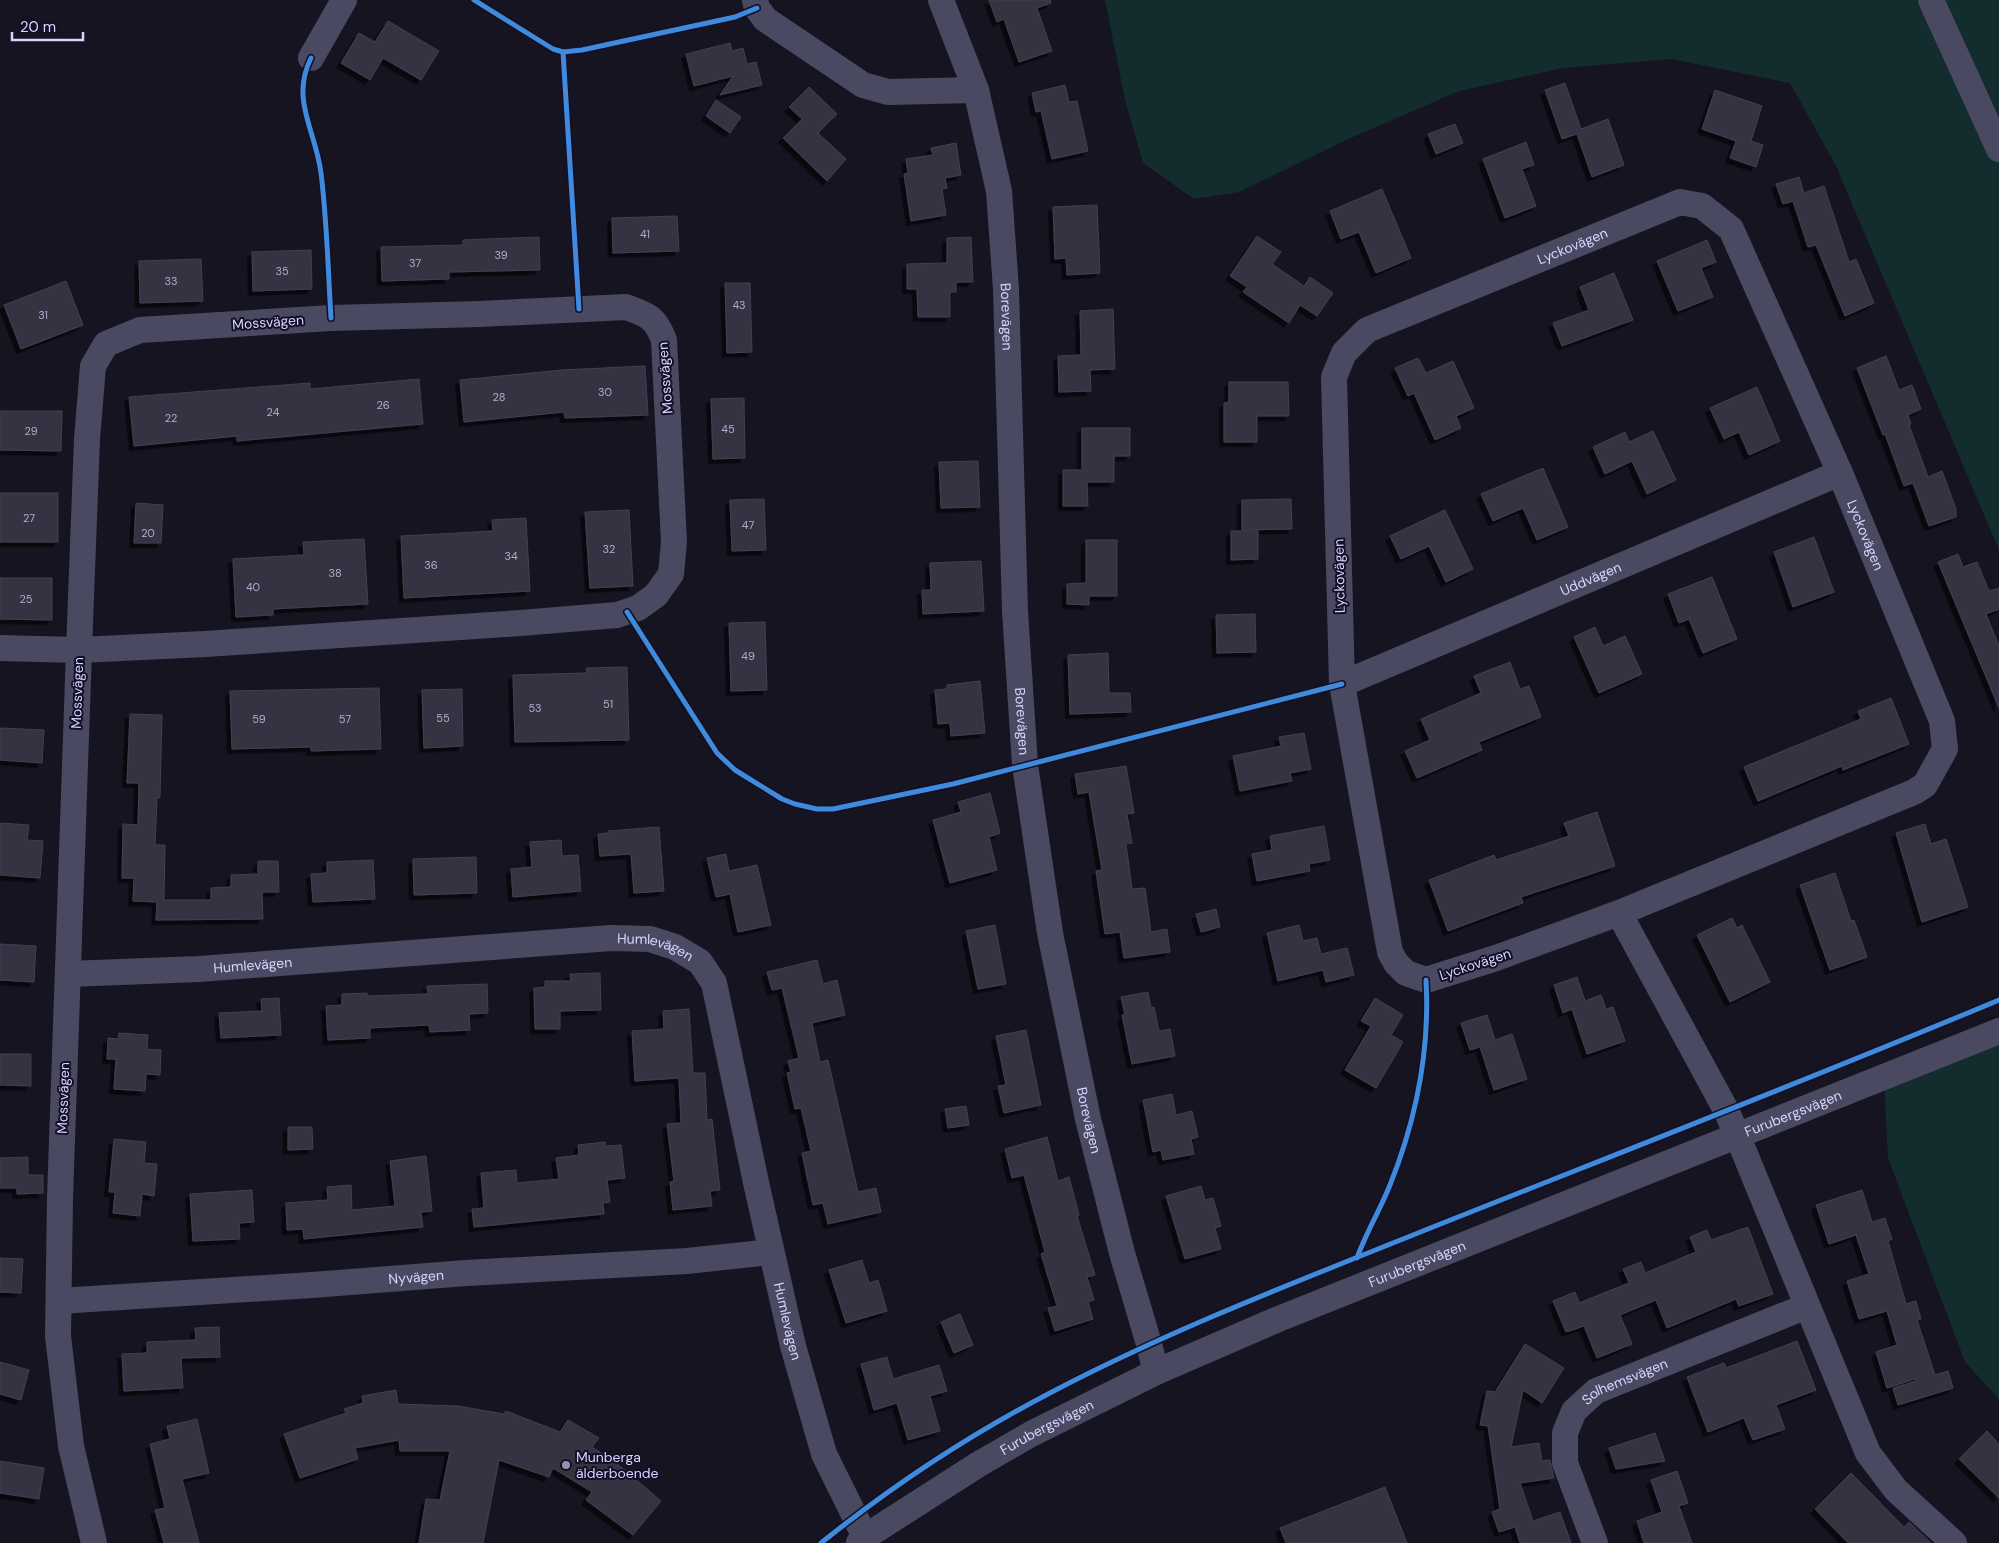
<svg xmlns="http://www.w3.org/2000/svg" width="1999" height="1543" font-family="'DM Sans',sans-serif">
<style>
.green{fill:#132c2d}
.building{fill:#343243;stroke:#433f54;filter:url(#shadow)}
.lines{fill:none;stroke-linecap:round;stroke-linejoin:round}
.minor{stroke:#4a4962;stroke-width:26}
.cycleway-casing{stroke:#130f26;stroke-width:8}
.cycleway{stroke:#408adc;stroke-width:5}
.poi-dot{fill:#9591b1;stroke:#130f26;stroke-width:2}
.labels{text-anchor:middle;stroke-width:4;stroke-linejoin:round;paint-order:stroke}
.number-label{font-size:11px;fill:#b0acd0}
.street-label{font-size:14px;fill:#d9d4ff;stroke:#130f26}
.poi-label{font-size:14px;fill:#d9d4ff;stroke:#130f26;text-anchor:start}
</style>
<defs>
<filter id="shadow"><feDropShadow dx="-4.5" dy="4.5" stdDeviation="0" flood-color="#0009"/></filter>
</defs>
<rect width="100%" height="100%" fill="#161421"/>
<g class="green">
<polygon points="1105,0 1999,0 1999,550 1836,166 1790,83 1672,59 1563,68 1459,91 1344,141 1239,192 1194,199 1143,163 1125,100"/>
<polygon points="1999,1028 1999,1399 1965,1362 1888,1158 1884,1077"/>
</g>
<g class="building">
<polygon points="989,0 1050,0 1051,3 1037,8 1052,51 1019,62 1004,19 997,22"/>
<polygon points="388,21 439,51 421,80 383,58 370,80 341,63 359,33 375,42"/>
<polygon points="730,43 732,51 743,48 747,64 756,62 762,85 720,95 733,76 694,86 686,54"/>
<polygon points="1565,83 1581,129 1608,119 1624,165 1592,177 1577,134 1562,139 1545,90"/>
<polygon points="1065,85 1069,102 1077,101 1088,151 1052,159 1041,111 1036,112 1032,93"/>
<polygon points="809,87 837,114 818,133 846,159 827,181 783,138 802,119 789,107"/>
<polygon points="1715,90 1762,106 1751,141 1763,145 1756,167 1730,158 1736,141 1702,129"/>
<polygon points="716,100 741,117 730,133 706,116"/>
<polygon points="1455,124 1463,143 1436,154 1428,134"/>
<polygon points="1526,142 1534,165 1522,169 1536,206 1505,218 1483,159"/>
<polygon points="956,143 961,175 945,178 947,188 942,189 946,215 911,221 904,174 908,173 906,159 933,155 931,148"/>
<polygon points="1799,177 1804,193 1824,186 1849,262 1856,259 1874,303 1845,316 1816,245 1808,247 1793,201 1783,204 1776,184"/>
<polygon points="1382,189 1411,258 1376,273 1359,232 1341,239 1330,211"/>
<polygon points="1097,205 1100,273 1067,275 1066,258 1055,259 1053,207"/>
<polygon points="677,216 679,251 613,253 612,218"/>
<polygon points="1257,236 1281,252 1272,264 1304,286 1310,277 1333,293 1317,316 1300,305 1289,323 1243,292 1247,287 1230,276"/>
<polygon points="539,237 540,270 449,272 449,279 382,281 381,247 463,245 463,240"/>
<polygon points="971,237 973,282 956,282 956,292 950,292 950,317 918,317 917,289 907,289 907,264 947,263 947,238"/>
<polygon points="1707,240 1716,262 1701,268 1713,297 1678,311 1657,261"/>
<polygon points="311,250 312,289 253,291 252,252"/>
<polygon points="201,259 203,301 140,303 139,261"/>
<polygon points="1614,273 1633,320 1562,346 1553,323 1589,310 1580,287"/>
<polygon points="66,281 83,325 21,349 4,305"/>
<polygon points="725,283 750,283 752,352 727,353"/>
<polygon points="1113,309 1115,369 1090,370 1091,391 1059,392 1058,356 1081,355 1080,311"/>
<polygon points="1886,356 1899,390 1912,385 1921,409 1908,415 1911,424 1909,425 1928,477 1942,471 1956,509 1956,517 1929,526 1913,483 1904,486 1885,434 1883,435 1857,368"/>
<polygon points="1418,358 1426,373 1453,361 1474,408 1456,416 1461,428 1435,440 1414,393 1408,396 1395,368"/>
<polygon points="645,366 648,415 565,418 564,412 464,422 460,380 562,370"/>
<polygon points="419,379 423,424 237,441 237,436 134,446 129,397 310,383 310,389"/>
<polygon points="1229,382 1288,382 1289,416 1257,416 1257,442 1224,442 1224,403 1229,402"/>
<polygon points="1757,387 1780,441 1749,455 1739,432 1724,439 1710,408"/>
<polygon points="744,398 745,458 713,459 711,399"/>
<polygon points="0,411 62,411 61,451 0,450"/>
<polygon points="1082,428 1130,428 1130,456 1114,456 1114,482 1087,482 1088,506 1063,506 1063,470 1082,470"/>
<polygon points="1653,431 1676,480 1647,494 1632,461 1605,474 1593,447 1625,432 1629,442"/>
<polygon points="978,461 980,507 941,508 939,462"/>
<polygon points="1543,468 1568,527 1537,540 1523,508 1493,521 1481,494"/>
<rect x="0" y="493" width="58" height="49"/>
<polygon points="764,499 766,550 732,551 730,500"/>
<polygon points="1291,499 1292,529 1242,530 1242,500"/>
<polygon points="136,503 163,505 161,543 134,543"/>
<polygon points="629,510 633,586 590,588 585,512"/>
<polygon points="1445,510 1473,569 1446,582 1429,546 1401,559 1390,536"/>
<polygon points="526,518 530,591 404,598 401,536 493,531 492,520"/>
<polygon points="1231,531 1258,531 1258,559 1231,560"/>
<polygon points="1814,537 1834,592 1793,607 1774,552"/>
<polygon points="364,539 368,604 273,609 273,615 236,617 233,559 304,555 303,542"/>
<polygon points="1086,540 1117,540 1117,596 1089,596 1089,605 1067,604 1067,584 1086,583"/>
<polygon points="1958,554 1963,567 1977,562 1989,591 1999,588 1999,609 1986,614 1999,646 1999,708 1938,562"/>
<polygon points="981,561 984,611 923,614 922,590 931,590 930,563"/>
<polygon points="1712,577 1737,639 1703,653 1689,619 1679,623 1668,594"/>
<polygon points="0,578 52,578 52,620 0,619"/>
<polygon points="1255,614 1256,652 1217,653 1216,615"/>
<polygon points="765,622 767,690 731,691 729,623"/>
<polygon points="1595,627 1603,646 1625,636 1642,674 1599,693 1574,637"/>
<polygon points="1108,653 1109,693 1130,693 1131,712 1070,714 1068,655"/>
<polygon points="1510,662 1520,689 1529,686 1541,717 1479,742 1482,750 1417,778 1405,751 1430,740 1421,719 1481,693 1474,676"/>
<polygon points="627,667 629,740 515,742 513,675 587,673 586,668"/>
<polygon points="980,681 985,733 951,736 950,723 938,724 935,690 947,689 947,685"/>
<polygon points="379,688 381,749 311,751 311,747 232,749 230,691"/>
<polygon points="462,689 463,746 424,748 422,690"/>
<polygon points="1891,698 1909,744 1843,770 1842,766 1758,801 1744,767 1861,719 1858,711"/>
<polygon points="130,714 162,715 160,798 157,798 155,845 165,845 164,900 211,900 211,888 231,887 231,875 258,874 258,861 278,861 279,892 262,892 263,919 156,920 157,902 133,901 134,878 122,878 123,824 138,825 139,783 127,783"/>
<polygon points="0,728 44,730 42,763 0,760"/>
<polygon points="1304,733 1311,769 1290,773 1292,781 1240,791 1233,756 1281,746 1279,737"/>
<polygon points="1126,766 1134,813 1127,814 1132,843 1126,844 1132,889 1145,888 1151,932 1167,929 1170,952 1124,958 1120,932 1105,934 1096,871 1102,870 1089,792 1078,794 1075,774"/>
<polygon points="990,793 1000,833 989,837 997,870 950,883 933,820 961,812 958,802"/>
<polygon points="1597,812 1615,866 1521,897 1523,903 1448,931 1429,880 1494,855 1496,860 1569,836 1564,823"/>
<polygon points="0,823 29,825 27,840 43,841 40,878 0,875"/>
<polygon points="1925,824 1931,844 1946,839 1968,907 1922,922 1896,833"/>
<polygon points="1324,826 1330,860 1309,864 1310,871 1257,881 1252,854 1272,850 1270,836"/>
<polygon points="659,827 664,891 634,893 631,854 600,856 598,834 608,833 608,831"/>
<polygon points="561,840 562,856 578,855 581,891 513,897 511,869 532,867 530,842"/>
<polygon points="726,854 729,871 757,865 771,925 738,932 730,894 716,897 707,858"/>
<polygon points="476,857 477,893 414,895 413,859"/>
<polygon points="373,860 375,899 313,902 311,874 327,873 327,862"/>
<polygon points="1835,873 1851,921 1854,920 1867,957 1830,970 1800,885"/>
<polygon points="1216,909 1220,927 1201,932 1196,914"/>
<polygon points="1732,918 1737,928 1742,925 1770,982 1730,1002 1697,935"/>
<polygon points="995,925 1006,984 978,989 966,931"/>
<polygon points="1299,925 1303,941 1317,938 1321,954 1347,948 1354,975 1326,982 1323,970 1278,981 1267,933"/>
<polygon points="0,944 36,946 34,982 0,980"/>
<polygon points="817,960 823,984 837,980 845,1015 812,1023 820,1062 828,1060 858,1192 876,1188 881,1212 828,1224 823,1203 813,1205 802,1153 811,1151 801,1108 795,1109 787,1073 791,1072 788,1061 799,1058 782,988 772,990 767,972"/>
<polygon points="600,973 601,1010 560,1011 560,1029 535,1029 534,988 545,987 545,981 571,981 570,974"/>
<polygon points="1577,977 1585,1001 1601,995 1606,1009 1613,1007 1625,1041 1587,1054 1572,1009 1563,1013 1554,985"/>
<polygon points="487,984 488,1013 469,1014 470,1030 430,1032 429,1025 370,1028 370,1038 328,1040 326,1006 342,1005 342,994 367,993 367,996 428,994 427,986"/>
<polygon points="1148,992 1151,1008 1154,1007 1159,1031 1170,1029 1175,1056 1132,1064 1122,1015 1125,1015 1121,997"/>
<polygon points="279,998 281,1035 221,1038 219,1013 262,1011 261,999"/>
<polygon points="1375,998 1403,1015 1391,1035 1403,1042 1376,1088 1345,1070 1371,1026 1361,1021"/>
<polygon points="689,1009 693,1073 705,1073 707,1120 712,1119 720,1190 710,1191 712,1206 673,1210 670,1182 674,1181 667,1124 681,1123 679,1078 635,1081 632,1031 664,1029 663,1011"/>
<polygon points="1487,1015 1495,1040 1512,1034 1527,1079 1494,1090 1480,1047 1470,1050 1461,1023"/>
<polygon points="1026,1030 1041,1105 1004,1113 998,1086 1006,1085 996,1036"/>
<polygon points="119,1033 148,1035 147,1049 161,1050 160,1075 146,1074 145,1091 114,1089 116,1059 107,1059 108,1038 118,1039"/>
<polygon points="0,1054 31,1054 31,1086 0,1085"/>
<polygon points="1172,1094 1176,1115 1192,1111 1198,1137 1191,1139 1194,1154 1163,1160 1161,1150 1153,1152 1143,1100"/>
<polygon points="966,1106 969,1125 948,1128 945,1109"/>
<polygon points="288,1127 312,1127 313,1149 288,1150"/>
<polygon points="1047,1137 1058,1181 1069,1177 1079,1215 1077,1216 1095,1275 1087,1277 1094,1300 1088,1302 1093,1319 1055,1331 1048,1308 1057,1306 1041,1254 1045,1252 1024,1175 1012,1178 1005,1149"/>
<polygon points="114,1139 146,1142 144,1163 157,1164 154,1196 142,1194 140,1216 113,1213 115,1192 109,1192"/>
<polygon points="605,1142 606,1146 621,1145 625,1178 607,1180 610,1202 603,1203 604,1214 474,1227 472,1209 484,1208 481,1173 516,1170 517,1183 559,1179 556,1158 579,1155 578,1145"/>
<polygon points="426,1156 432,1211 421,1212 423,1227 304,1239 303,1229 287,1230 286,1203 328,1200 327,1187 351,1185 352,1210 395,1206 390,1161"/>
<polygon points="28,1157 28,1175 43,1175 43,1193 17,1194 17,1188 0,1188 0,1158"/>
<polygon points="1201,1186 1205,1200 1213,1198 1221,1226 1215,1228 1221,1249 1185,1259 1166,1196"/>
<polygon points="252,1190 254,1222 239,1223 240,1239 193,1241 190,1194"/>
<polygon points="1862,1190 1872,1222 1885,1218 1892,1239 1888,1241 1906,1304 1916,1301 1921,1319 1917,1320 1935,1375 1948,1371 1953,1388 1898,1405 1893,1388 1916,1381 1915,1379 1887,1388 1876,1352 1897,1345 1887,1311 1859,1319 1847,1281 1869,1274 1856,1235 1829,1244 1816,1205"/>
<polygon points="1748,1227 1773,1294 1739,1306 1736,1299 1667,1328 1656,1300 1620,1315 1632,1344 1597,1358 1584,1326 1566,1332 1553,1301 1575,1292 1579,1303 1629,1283 1623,1269 1641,1262 1645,1273 1696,1252 1690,1237 1707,1230 1711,1240"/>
<polygon points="0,1258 23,1259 21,1293 0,1292"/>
<polygon points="862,1260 869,1283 878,1280 887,1311 846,1323 829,1270"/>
<polygon points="960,1314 973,1345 954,1353 941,1322"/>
<polygon points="219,1327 220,1357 181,1358 183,1388 124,1391 122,1354 147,1353 147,1342 196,1340 195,1328"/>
<polygon points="1797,1341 1816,1390 1776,1405 1785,1429 1753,1440 1744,1418 1708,1432 1687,1377 1724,1363 1726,1368"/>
<polygon points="1525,1344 1564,1368 1542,1403 1523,1390 1511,1447 1539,1443 1542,1461 1550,1460 1554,1478 1520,1483 1533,1521 1560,1512 1571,1543 1520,1543 1515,1527 1499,1532 1492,1512 1500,1509 1488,1426 1480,1425 1487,1391 1495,1392"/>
<polygon points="887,1357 893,1379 939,1365 947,1391 930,1396 940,1431 908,1440 897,1403 874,1410 861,1364"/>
<polygon points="0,1362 29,1370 21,1400 0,1394"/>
<polygon points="396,1390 398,1404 458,1406 504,1414 506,1411 560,1432 568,1420 599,1438 592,1447 614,1461 661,1501 633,1535 586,1500 592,1492 553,1468 549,1477 499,1460 483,1543 419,1543 426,1499 440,1500 450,1451 400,1451 399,1440 355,1448 358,1459 300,1478 284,1434 346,1413 344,1409 363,1403 362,1396"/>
<polygon points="197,1419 209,1473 182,1479 199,1543 164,1543 155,1510 165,1508 150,1444 170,1439 167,1426"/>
<polygon points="1987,1431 1999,1444 1999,1498 1959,1459"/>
<polygon points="1655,1433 1665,1461 1616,1469 1609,1448"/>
<polygon points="0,1461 44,1468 39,1499 0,1493"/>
<polygon points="1677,1471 1688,1503 1679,1506 1692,1543 1644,1543 1637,1521 1662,1512 1651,1480"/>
<polygon points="1851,1473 1904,1527 1909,1522 1931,1543 1848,1543 1815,1509"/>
<polygon points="1385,1487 1407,1543 1286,1543 1280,1528"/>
</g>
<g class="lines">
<g class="minor">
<polyline points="755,0 757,8 765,19 863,85 888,92 976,90"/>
<path id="s1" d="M941,0L976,90L999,191L1006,289L1015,611L1025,765L1050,933L1088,1119L1122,1253L1149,1344L1156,1372"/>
<polyline points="1931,0 1999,149"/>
<polyline points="311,58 344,0"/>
<path d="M0,648L79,650L205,644L521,623L617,615L638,608L656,595L671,574L674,542L664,340C655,317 648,315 626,307L479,314L331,318L140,330L106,344L93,366L87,439L79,650L60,1198L58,1336L71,1446L94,1543"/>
<path id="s2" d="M1342,684L1840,473"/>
<path id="s3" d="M1619,913L1496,958L1426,980L1406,973L1396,963L1390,952L1342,684L1334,377L1344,353L1367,330L1680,202L1702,206L1731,229L1840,473L1942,721L1945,749L1925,785L1914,792L1619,913L1726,1110L1738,1137L1868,1453L1896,1490L1954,1543"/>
<path id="s4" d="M68,974L199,969L611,938L650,939L675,947L700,962L714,983L757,1187L793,1346L824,1454L865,1537"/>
<path id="s5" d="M59,1301L312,1285L466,1273L687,1261L771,1252"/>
<path id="s6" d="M859,1543L865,1537L979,1464L1031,1434L1156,1372L1276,1320L1999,1031"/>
<path id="s7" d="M1595,1543L1565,1463V1433L1574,1411L1596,1391L1807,1306"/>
</g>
<g class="cycleway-casing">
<g id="cycleway">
<polyline points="474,0 553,49 563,52 582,50 735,17 757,8"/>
<polyline points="563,52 579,309"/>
<path d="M311,58C290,100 316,131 321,173C327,221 328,270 331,318"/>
<polyline points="627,612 717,753 735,770 782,799 795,804 817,809 833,809 953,784 1342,684"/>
<path d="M1357,1258C1366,1233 1380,1210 1390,1185C1416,1120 1430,1050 1426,980"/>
<path d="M821,1543C892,1486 969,1435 1050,1393C1172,1329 1301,1280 1428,1229C1619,1153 1810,1079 1999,1000"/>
</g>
</g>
<use href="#cycleway" class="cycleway"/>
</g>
<circle class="poi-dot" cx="566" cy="1465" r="5"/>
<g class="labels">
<g class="number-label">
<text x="645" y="238">41</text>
<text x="501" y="259">39</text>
<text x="415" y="267">37</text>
<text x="282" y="275">35</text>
<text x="171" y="285">33</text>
<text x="739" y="309">43</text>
<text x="43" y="319">31</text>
<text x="605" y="396">30</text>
<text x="499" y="401">28</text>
<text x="383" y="409">26</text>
<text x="273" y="416">24</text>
<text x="171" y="422">22</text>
<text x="728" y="433">45</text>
<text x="31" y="435">29</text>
<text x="29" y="522">27</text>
<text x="748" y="529">47</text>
<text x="148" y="537">20</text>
<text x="609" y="553">32</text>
<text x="511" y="560">34</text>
<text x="431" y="569">36</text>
<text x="335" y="577">38</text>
<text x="253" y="591">40</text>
<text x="26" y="603">25</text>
<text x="748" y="660">49</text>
<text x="608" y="708">51</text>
<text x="535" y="712">53</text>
<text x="443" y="722">55</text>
<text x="259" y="723">59</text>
<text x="345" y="723">57</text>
</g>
<g class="street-label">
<text dy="5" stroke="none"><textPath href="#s3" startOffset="1112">Lyckovägen</textPath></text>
<text dy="5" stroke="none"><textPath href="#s1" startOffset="326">Borevägen</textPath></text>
<text transform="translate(268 322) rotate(-4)" y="5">Mossvägen</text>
<text transform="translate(665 378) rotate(-94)" y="5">Mossvägen</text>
<text dy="5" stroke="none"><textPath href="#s3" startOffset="1622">Lyckovägen</textPath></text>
<text transform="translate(1339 576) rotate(-91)" y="5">Lyckovägen</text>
<text dy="5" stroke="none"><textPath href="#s2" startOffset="270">Uddvägen</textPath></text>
<text transform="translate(77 693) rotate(-88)" y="5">Mossvägen</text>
<text dy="5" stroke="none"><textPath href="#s1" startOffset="731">Borevägen</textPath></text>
<text dy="5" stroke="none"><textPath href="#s4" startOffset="590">Humlevägen</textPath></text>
<text transform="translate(1475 964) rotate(-18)" y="5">Lyckovägen</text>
<text dy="5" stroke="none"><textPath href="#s4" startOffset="185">Humlevägen</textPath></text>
<text transform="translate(63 1098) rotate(-88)" y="5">Mossvägen</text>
<text dy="5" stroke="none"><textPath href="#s6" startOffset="1031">Furubergsvägen</textPath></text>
<text dy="5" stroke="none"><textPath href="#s1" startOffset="1136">Borevägen</textPath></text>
<text dy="5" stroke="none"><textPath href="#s6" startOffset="626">Furubergsvägen</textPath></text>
<text dy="5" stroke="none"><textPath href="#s5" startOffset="358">Nyvägen</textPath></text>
<text dy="5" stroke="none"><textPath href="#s4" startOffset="1010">Humlevägen</textPath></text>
<text dy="5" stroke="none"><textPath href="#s7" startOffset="199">Solhemsvägen</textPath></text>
<text dy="5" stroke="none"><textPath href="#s6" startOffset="221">Furubergsvägen</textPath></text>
</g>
<g class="poi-label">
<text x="576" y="1462">Munberga<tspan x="576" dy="16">älderboende</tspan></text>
</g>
</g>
<path d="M12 32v8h71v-8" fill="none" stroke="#d9d4ff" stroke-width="2.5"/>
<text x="20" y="32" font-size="15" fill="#d9d4ff" stroke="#130f26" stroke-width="4" paint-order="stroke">20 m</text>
</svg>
